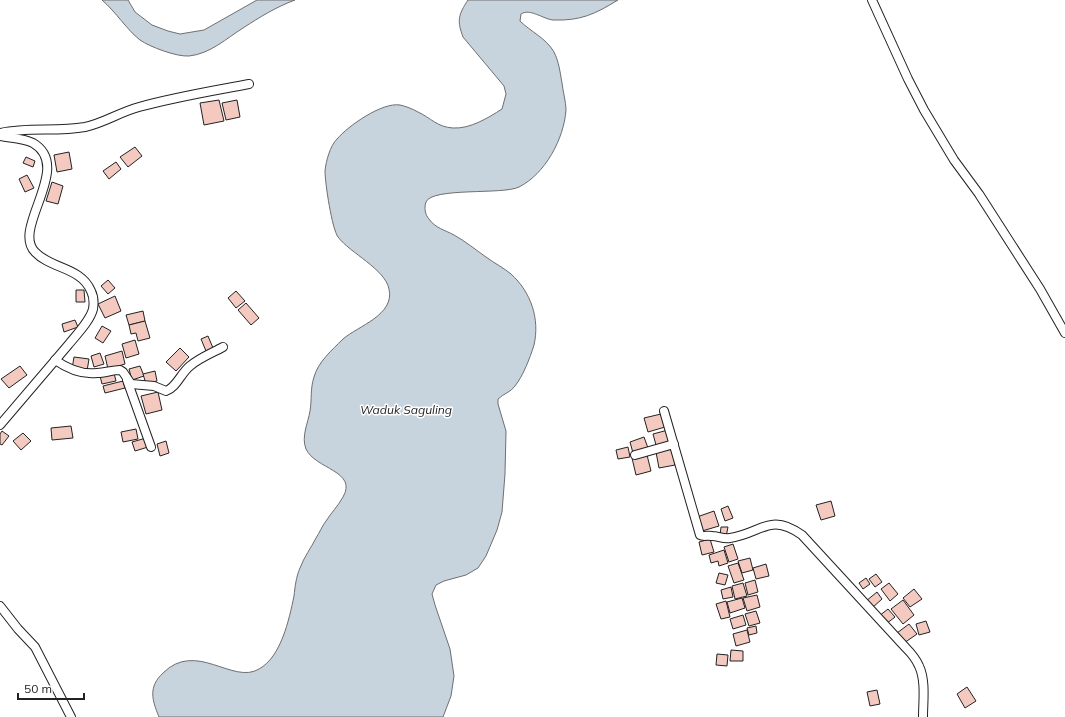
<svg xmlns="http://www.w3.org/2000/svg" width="1065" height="717" font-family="Mulish,sans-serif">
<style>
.water{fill:#c7d3dd;stroke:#6f6f6f}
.building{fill:#f3c9c0;stroke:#222}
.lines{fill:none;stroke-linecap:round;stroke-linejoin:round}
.minor-casing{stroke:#222;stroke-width:10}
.minor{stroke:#fff;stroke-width:8}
.labels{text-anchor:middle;stroke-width:3;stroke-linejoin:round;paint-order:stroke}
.water-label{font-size:12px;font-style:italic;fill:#222;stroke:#fff}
</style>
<rect width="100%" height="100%" fill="#fff"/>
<g class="water">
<path d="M102,0H128L135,12L152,25L168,31L180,34L204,30L257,0H295C276,7 260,17 243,28C227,38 210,54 189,56C177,57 150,47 140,40C127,30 116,12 102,0Z"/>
<path d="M468,0H618C595,14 581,21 553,20C543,19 530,8 521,14L520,21C531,32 546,38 554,52C559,62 560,72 562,83C563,92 566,102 566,110C564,139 545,174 519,187C503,195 432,187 426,202C424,207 425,215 429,219C435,228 445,230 454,235C465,241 476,250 486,257C494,263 504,268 511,274C531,292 540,319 534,345C530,358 523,376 515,386C511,392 503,394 498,399V404L506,431L505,474L502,512L497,530L486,556L478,568L466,575L444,581L436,585L432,594L435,605L450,649L454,676L451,696L443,717H159C152,700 148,687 163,673C196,640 233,685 259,669C281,657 289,620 294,596C295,587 296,577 300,568C304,557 311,548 316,538C320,532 322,526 326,521C331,513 338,506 343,497C358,471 315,469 306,449C301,437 308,423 310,411C312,400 310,389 314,377C318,362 332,350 343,339C358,326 395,315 389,289C385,269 350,253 338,237C332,229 325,183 325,171C326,161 330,146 337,139C348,126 382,102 400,105C405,106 413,109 418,112C431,118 437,127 453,128C470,129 488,118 502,109L506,94L504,86L463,37C457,21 458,15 468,0Z"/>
</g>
<g class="building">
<polygon points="219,100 224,121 204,125 200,103"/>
<polygon points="237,100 240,117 226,120 222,103"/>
<polygon points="135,147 142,156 128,167 120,157"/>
<polygon points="69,152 72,169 57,172 54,155"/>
<polygon points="26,157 35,161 33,167 23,163"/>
<polygon points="116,162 121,169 109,179 103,171"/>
<polygon points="27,175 34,188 25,192 19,179"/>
<polygon points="52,182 63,186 58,204 46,201"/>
<polygon points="108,280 115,288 108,294 101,286"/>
<polygon points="76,290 84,290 85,302 76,302"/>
<polygon points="236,291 245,301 236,308 228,298"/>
<polygon points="115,296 121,311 105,318 98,304"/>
<polygon points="246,303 259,318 251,325 238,310"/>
<polygon points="143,311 145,321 129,325 126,315"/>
<polygon points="75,320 78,327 64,332 62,324"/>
<polygon points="145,321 150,338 138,341 136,333 131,334 129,325"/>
<polygon points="102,326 111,331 103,343 95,338"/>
<polygon points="208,336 213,348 206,351 201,339"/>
<polygon points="135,340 139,354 126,358 122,344"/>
<polygon points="180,348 189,357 176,371 166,362"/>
<polygon points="122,351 125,364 108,369 105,356"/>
<polygon points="100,353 104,364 94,367 91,356"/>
<polygon points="74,357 89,359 87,371 72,369"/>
<polygon points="20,366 27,375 9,388 1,379"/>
<polygon points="140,366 144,376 132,380 129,369"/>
<polygon points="155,371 157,381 146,384 143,374"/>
<polygon points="114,373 116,381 102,384 100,376"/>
<polygon points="123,381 125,388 105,393 103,386"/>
<polygon points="158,392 162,410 146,414 141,396"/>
<polygon points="661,414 665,427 648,432 644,418"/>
<polygon points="71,426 73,438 52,440 51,428"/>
<polygon points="136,429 138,439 123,442 121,432"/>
<polygon points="668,430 671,441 656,445 653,434"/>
<polygon points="2,431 9,436 2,445 0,444 0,434"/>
<polygon points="23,433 31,441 21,450 13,441"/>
<polygon points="644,437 648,448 633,453 630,442"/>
<polygon points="146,438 148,447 135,451 132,442"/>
<polygon points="166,441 169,453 160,456 157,444"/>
<polygon points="628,447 630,457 618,459 616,450"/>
<polygon points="672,449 675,465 659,468 656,452"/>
<polygon points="647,455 651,471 636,475 632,458"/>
<polygon points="831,501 835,516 821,520 816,505"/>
<polygon points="728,506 733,518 725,521 721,509"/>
<polygon points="714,511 719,526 702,531 697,517"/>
<polygon points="721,527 728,527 726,537 720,536"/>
<polygon points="710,539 714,552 702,555 699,542"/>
<polygon points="733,544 738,559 729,562 724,547"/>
<polygon points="724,550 728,563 719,566 718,561 711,563 709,555"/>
<polygon points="750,558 753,570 742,573 738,561"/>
<polygon points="738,563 744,580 734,583 728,566"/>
<polygon points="766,564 769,576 756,579 753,568"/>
<polygon points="719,573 728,575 725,585 716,583"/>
<polygon points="876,574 882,582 875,587 869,579"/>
<polygon points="866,578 870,584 863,589 859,583"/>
<polygon points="755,580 758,592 748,595 745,583"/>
<polygon points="743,583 747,596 735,599 732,586"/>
<polygon points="889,583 898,594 890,601 881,589"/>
<polygon points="731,587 733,597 723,599 721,590"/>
<polygon points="914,589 922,599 910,607 903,598"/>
<polygon points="877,592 882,599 872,608 866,601"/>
<polygon points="757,595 760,607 747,611 743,598"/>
<polygon points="742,598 745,608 730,613 727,602"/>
<polygon points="903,600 914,615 903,624 891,609"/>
<polygon points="726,601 730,617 721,619 716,604"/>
<polygon points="888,609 895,617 886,624 879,616"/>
<polygon points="756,611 760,623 749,626 745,614"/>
<polygon points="743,615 746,625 733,629 730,619"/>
<polygon points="926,621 930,632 919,635 916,624"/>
<polygon points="909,624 917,634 904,643 897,633"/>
<polygon points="756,626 757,633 749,635 747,628"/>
<polygon points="747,630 750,642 736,646 733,634"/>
<polygon points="731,650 743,651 743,661 730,661"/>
<polygon points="717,654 728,655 727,666 716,665"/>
<polygon points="967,687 976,701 965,708 957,694"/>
<polygon points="877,690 880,704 870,706 867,692"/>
</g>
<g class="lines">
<g class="minor-casing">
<g id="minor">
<polyline points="872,0 908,79 924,110 954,160 979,194 1040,289 1065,333"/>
<path d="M0,133C28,127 57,132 85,127C104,123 120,112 139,107C175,97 212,91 249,84"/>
<path d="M0,136C10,138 23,138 33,143C74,167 11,228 35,252C51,269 81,267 91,291C94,297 94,303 93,309C90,321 77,334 69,344C46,371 23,398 0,425"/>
<path d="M55,360C68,369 81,375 97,373C105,373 112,370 120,370L123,372L131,384L154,386L166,391C176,388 181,373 190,366C199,358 212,353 223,347"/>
<polyline points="127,380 151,447"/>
<path d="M664,411L700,535C704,537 707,535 712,536C718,536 723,539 730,538C762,533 770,512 802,535L906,648C911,653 916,659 919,666C926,681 923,701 923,717"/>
<polyline points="635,455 674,444"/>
<polyline points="0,606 18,629 35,647 71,717"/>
</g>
</g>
<use href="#minor" class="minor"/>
</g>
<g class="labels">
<g class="water-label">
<text x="406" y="414">Waduk Saguling</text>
</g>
</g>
<path d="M18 693v6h66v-6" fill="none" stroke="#222222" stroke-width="2"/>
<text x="24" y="693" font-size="12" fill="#222222" stroke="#ffffff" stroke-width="3" paint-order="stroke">50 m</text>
</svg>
